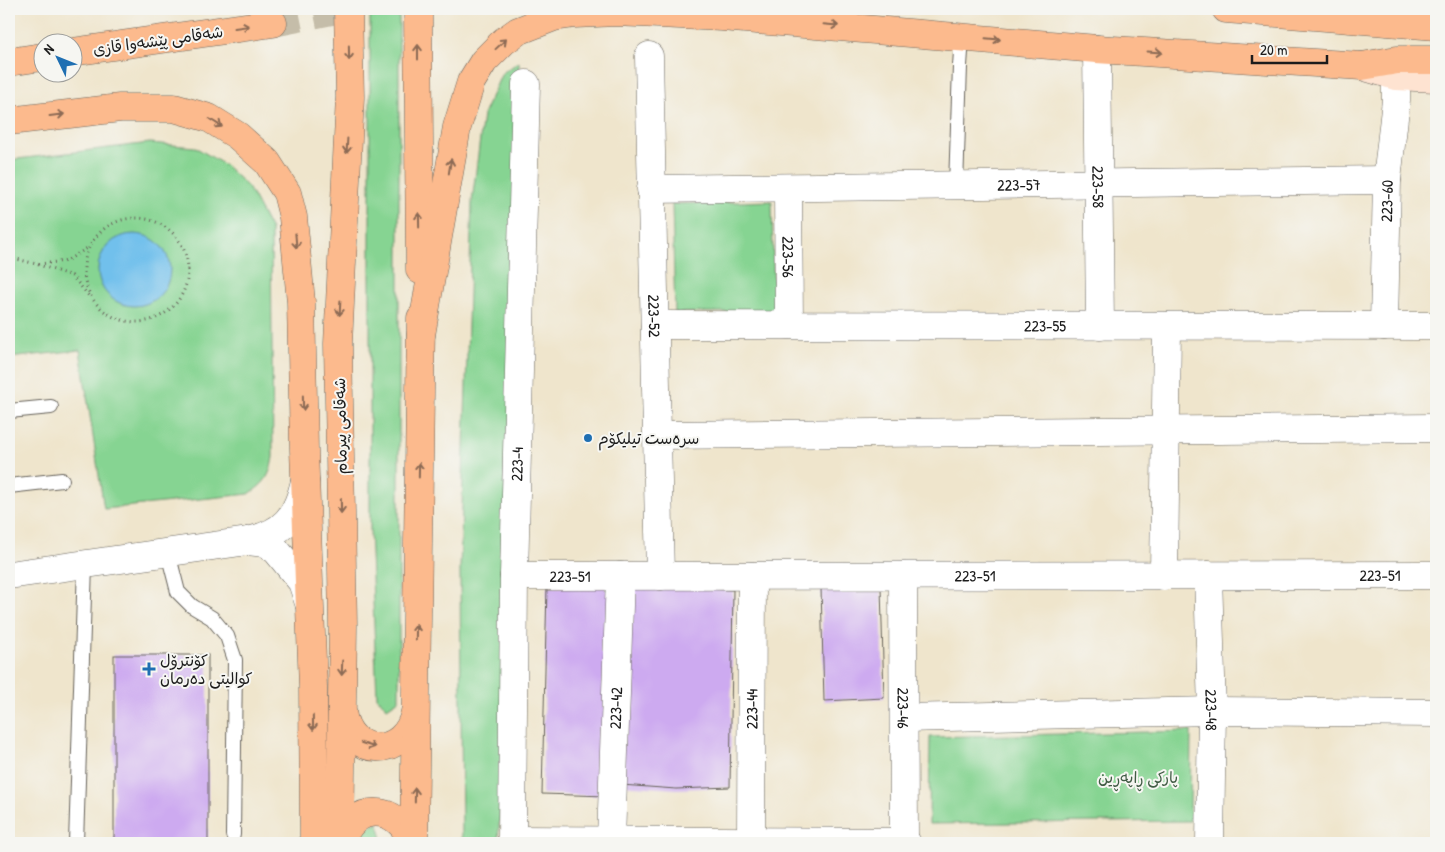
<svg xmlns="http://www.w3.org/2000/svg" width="1445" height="852" font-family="'Patrick Hand','Playpen Sans Arabic',sans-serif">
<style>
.green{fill:#86d492;stroke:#517857}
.water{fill:#71c0ec;stroke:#466e84}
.building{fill:#cdaaf0}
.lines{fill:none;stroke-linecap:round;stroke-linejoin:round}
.highway-tunnel{stroke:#c5bda9;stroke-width:28;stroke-dasharray:28 14;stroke-linecap:butt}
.lane-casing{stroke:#66625a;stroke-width:16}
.street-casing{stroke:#66625a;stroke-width:29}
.secondary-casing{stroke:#66625a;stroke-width:29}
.highway-casing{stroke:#66625a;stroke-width:29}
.path{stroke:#66625a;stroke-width:3;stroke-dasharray:1 4;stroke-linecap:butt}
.lane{stroke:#fff;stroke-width:14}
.street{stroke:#fff;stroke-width:28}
.secondary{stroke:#fee3d1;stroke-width:28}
.highway{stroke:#fcba8d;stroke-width:28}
.oneway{stroke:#8c6b54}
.poi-dot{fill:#1f6fb2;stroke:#f6f6f2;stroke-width:2}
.labels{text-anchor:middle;stroke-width:4;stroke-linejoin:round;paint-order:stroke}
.street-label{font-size:16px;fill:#1c1c1c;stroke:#f6f6f2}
.poi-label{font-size:16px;fill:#1c1c1c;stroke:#f6f6f2;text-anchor:start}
.park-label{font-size:16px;fill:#415c45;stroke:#f6f6f2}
</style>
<rect width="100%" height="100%" fill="#f6f6f2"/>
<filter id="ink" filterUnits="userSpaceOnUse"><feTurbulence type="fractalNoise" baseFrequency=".02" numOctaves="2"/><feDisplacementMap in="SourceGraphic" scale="10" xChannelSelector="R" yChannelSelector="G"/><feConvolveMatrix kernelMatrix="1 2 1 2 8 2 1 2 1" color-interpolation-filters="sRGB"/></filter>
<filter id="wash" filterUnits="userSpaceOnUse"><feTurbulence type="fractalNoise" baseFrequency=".0096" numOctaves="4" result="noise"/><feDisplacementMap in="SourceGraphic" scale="20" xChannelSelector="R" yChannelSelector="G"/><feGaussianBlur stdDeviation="1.12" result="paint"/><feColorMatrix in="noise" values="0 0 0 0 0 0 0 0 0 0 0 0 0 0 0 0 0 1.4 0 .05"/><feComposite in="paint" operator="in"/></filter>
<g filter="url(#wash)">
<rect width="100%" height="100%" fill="#efe5cc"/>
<g class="green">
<polygon points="370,9 399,9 399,700 387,708 377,697 370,530"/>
<polygon points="519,62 514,589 498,843 462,843 460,570 472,202 483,115 502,73"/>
<path d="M150,143L195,147L225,165L248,187L271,230L273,457C270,477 265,483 249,494L104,509L80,350L9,358V160Z"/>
<polygon points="772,201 774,311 675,313 672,204"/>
<polygon points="1191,731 1190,821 929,824 930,737"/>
<polygon points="378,823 383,843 361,843 361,830"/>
</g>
<circle class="water" cx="134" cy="270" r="36"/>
<g id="blocks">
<g class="building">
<polygon points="547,587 616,587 607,796 542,794"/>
<polygon points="628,587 733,590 730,787 676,789 621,785"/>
<polygon points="881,587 884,698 824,701 821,588"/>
<rect x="114" y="655" width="94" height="188"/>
</g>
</g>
</g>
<g filter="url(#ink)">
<use href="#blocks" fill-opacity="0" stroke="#66625a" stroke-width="1"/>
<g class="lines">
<polyline class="highway-tunnel" points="273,23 342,9"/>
<g class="lane-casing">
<g id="lane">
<polyline points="956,186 960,66 962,37"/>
<polyline points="9,411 51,407"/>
<polyline points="9,486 62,480"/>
<polyline points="168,553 178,592 192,606 212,618 227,636 235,660 233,835"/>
<polyline points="76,843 85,565"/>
</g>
</g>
<g class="street-casing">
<g id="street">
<path id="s1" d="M1097,49L1100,326"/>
<path id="s2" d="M649,56L660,576"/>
<path id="s3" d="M788,188L789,325"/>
<path id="s4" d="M651,189L1387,180"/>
<path id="s5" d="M655,325L1436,326"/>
<path id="s6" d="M1384,326L1387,180L1396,100V76"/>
<polyline points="657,435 1436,428"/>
<polyline points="248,541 264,543 276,550 302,582 309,603"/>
<path d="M9,575L248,541C284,533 297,517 305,481"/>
<path id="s7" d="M1208,575L1212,711L1210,843"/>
<path id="s8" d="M514,576L1436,575"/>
<path id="s9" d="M903,576L904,842"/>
<polyline points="1164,576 1167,326"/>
<polyline points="904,718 1212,711 1436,713"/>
<polyline points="512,840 904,842 907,843"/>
<path id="s10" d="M611,840L620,576"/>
<path id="s11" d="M751,841L752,576"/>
<path id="s12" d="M512,843L514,576L526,84"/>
</g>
</g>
<g class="secondary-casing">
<polyline id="secondary" points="1362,66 1396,76 1436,78"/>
</g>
<g class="highway-casing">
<g id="highway">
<polyline points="418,9 420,270"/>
<polyline points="1226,9 1436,26"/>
<polyline points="72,52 273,23"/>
<polyline points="9,62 42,57"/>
<polyline points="9,121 120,108 174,108 209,118 238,136 267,162 287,193 293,217 301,302 304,450 313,687 314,843"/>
<polyline points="421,335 457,127 471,82 484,61 504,41 518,31 554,17 575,14 616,12 722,17 1097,49 1362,66 1397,60 1436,60"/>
<path d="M342,712C349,759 406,759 415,712"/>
<polyline points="340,843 343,626 338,344 350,97 348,9"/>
<path d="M341,843C352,802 399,803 412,843"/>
<polyline points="414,843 421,318"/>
</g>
</g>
<g class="path">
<circle cx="136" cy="270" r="52"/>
<polyline points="9,257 36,264 72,276 89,296"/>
<polyline points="39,264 66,261 89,247"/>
</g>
<use href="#lane" class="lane"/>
<use href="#street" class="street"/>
<use href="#secondary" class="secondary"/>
<use href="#highway" class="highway"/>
</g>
<defs><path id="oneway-shaft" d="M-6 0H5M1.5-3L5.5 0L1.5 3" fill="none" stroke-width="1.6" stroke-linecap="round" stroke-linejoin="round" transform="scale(1.25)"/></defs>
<g class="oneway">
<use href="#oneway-shaft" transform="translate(831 25) rotate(5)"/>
<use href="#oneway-shaft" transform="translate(242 27) rotate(-8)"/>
<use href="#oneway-shaft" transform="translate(993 39) rotate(5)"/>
<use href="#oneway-shaft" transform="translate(501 44) rotate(-43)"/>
<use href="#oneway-shaft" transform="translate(418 52) rotate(-90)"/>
<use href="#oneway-shaft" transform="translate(1155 52) rotate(4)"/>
<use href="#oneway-shaft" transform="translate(349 53) rotate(89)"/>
<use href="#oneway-shaft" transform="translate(57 115) rotate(-7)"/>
<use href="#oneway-shaft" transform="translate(216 123) rotate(32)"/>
<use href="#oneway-shaft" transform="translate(347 146) rotate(93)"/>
<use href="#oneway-shaft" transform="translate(450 166) rotate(-81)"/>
<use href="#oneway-shaft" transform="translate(419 220) rotate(-91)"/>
<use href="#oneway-shaft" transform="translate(296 241) rotate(85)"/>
<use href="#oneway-shaft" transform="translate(340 308) rotate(93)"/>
<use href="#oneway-shaft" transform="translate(303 403) rotate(89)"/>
<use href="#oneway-shaft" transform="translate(419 470) rotate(-89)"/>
<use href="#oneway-shaft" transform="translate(341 506) rotate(89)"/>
<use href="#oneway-shaft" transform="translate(416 632) rotate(-89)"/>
<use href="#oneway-shaft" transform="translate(342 668) rotate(92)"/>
<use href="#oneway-shaft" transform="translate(313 723) rotate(89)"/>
<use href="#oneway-shaft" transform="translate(368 745) rotate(18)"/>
<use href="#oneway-shaft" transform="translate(415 795) rotate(-89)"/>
</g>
</g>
<g class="poi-dot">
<circle cx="588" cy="438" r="5"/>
<path d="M146.5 661.5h5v5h5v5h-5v5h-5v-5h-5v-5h5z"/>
</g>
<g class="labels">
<g class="street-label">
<text transform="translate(158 40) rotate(-8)" y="6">شەقامی پێشەوا قازی</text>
<text dy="6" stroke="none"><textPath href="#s4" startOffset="368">223-57</textPath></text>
<text dy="6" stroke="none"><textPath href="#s1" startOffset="138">223-58</textPath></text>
<text dy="6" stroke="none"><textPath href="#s6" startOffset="125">223-60</textPath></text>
<text dy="6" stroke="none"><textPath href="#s3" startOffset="69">223-56</textPath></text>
<text dy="6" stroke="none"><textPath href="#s2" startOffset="260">223-52</textPath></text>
<text dy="6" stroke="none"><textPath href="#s5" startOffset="390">223-55</textPath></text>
<text transform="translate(340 426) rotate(-91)" y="6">شەقامی پیرمام</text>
<text dy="6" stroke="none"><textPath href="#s12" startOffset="379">223-4</textPath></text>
<text dy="6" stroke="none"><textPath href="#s8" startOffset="866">223-51</textPath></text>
<text dy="6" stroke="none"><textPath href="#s8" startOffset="56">223-51</textPath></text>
<text dy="6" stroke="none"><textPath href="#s8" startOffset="461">223-51</textPath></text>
<text dy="6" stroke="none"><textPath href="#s10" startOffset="132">223-42</textPath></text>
<text dy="6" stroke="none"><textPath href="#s11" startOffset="132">223-44</textPath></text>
<text dy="6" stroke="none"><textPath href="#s9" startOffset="132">223-46</textPath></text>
<text dy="6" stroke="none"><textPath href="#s7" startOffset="135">223-48</textPath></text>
</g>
<g class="poi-label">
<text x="598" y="444">سره‌ست تیلیکۆم</text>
<text x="160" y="666">کۆنترۆل<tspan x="160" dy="18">کوالیتی دەرمان</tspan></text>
</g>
<g class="park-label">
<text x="1138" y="783">پارکی ڕاپەڕین</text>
</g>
</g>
<rect width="1445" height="852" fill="none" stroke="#f6f6f2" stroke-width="30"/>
<g transform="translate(58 58) rotate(313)"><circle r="24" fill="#f6f6f2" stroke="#9f9f9c"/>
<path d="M0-4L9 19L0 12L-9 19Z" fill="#1f6fb2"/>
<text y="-8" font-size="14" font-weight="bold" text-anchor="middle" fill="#1c1c1c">N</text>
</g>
<path d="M1252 55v8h75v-8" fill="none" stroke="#1c1c1c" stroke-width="2.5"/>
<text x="1260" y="55" font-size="15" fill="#1c1c1c" stroke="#f6f6f2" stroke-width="4" paint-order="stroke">20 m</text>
</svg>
